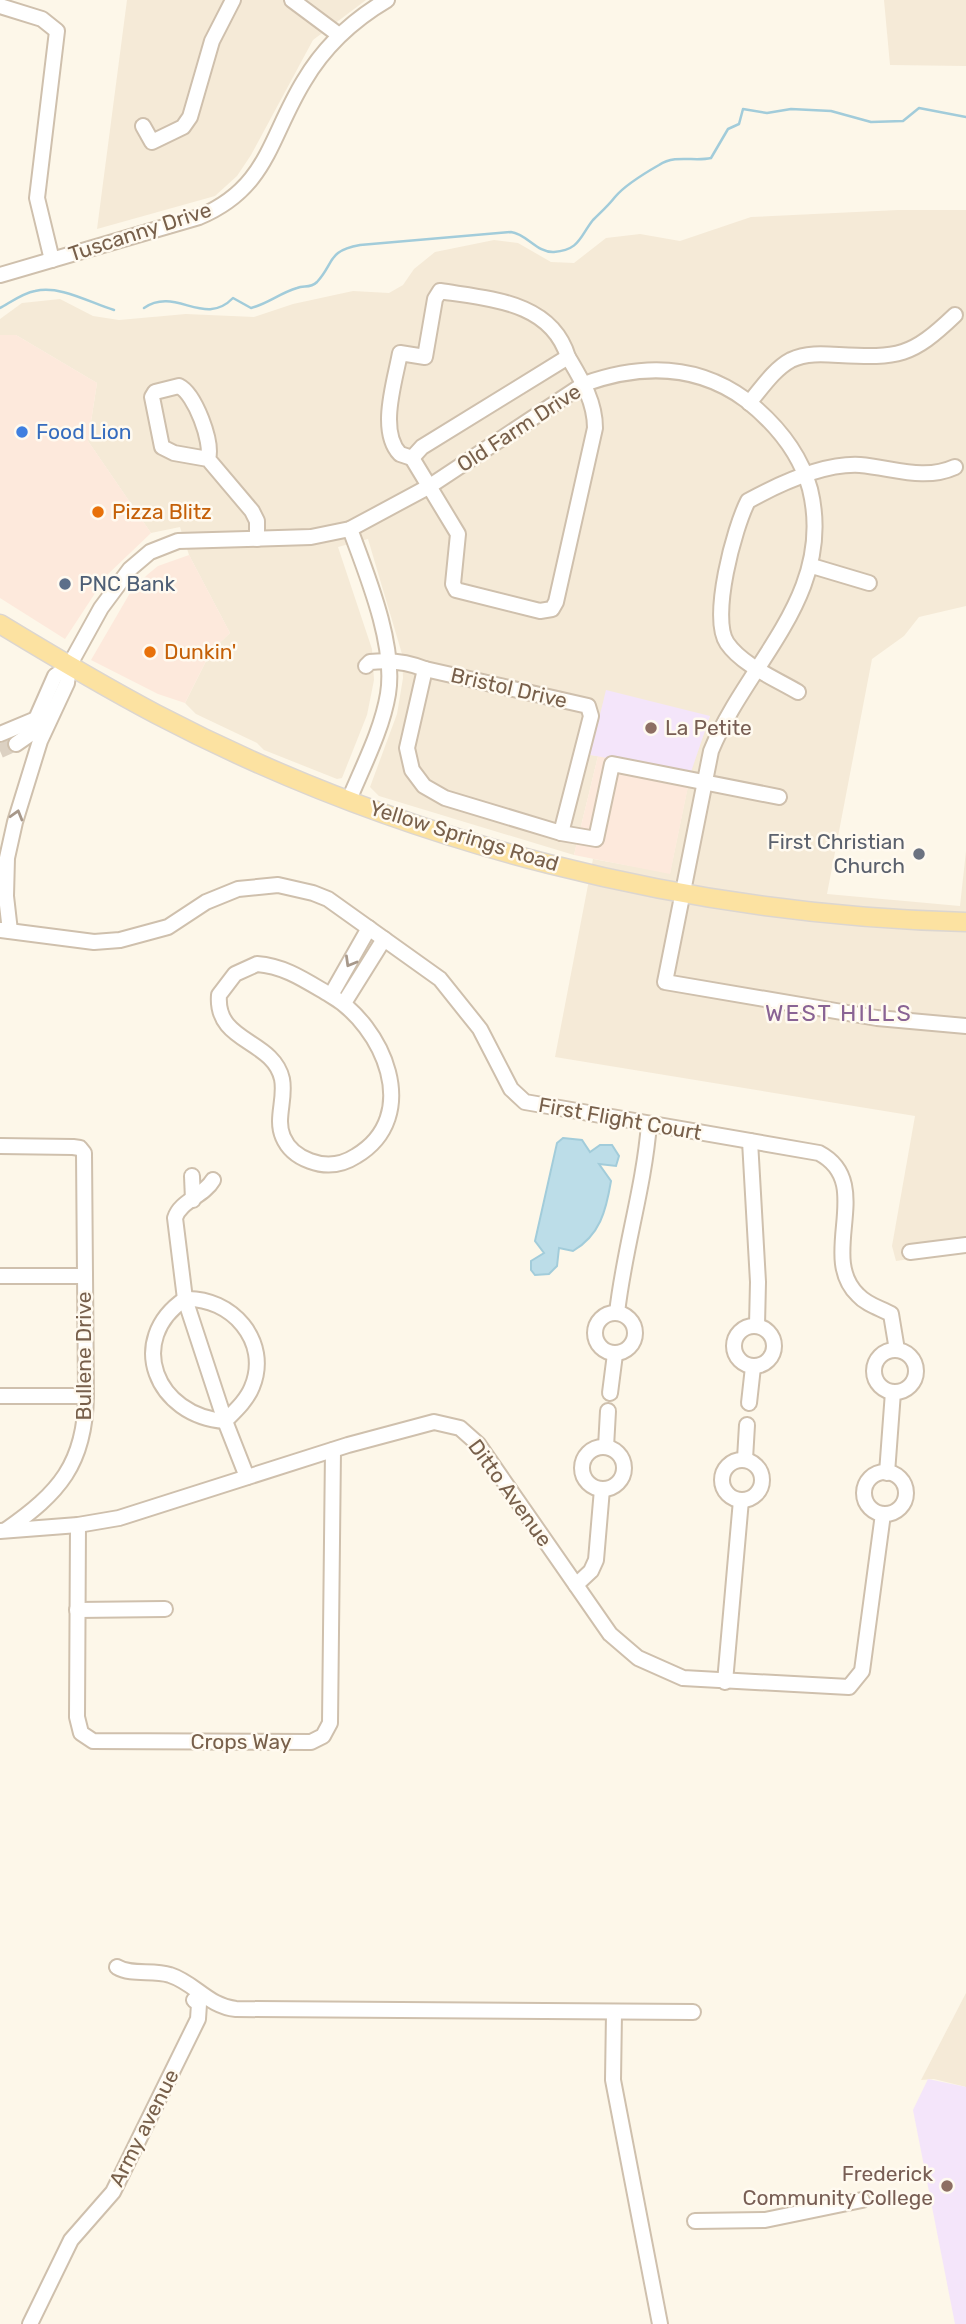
<svg xmlns="http://www.w3.org/2000/svg" width="966" height="2324" font-family="Rubik,sans-serif">
<style>
.residential{fill:#f5ead7}
.commercial{fill:#fde9dc}
.education{fill:#f4e5fa}
.water{fill:#bcdde8;stroke:#a2ccda;stroke-width:2}
.lines{fill:none;stroke-linecap:round;stroke-linejoin:round}
.stream{stroke:#a2ccda;stroke-width:2.5}
.minor-tunnel{stroke:#dcd1c2;stroke-width:14;stroke-dasharray:14 7;stroke-linecap:butt}
.minor-casing{stroke:#cfc0ad;stroke-width:18}
.major-casing{stroke:#dcd6d0;stroke-width:21}
.minor{stroke:#fff;stroke-width:14}
.major{stroke:#fce2a1;stroke-width:18}
.oneway{stroke:#a7988a}
.shop-dot{fill:#3f7fe0;stroke:#fffaf0;stroke-width:2.5}
.food-dot{fill:#e8710a;stroke:#fffaf0;stroke-width:2.5}
.service-dot{fill:#5c6f8a;stroke:#fffaf0;stroke-width:2.5}
.education-dot{fill:#8d6e63;stroke:#fffaf0;stroke-width:2.5}
.worship-dot{fill:#6b7280;stroke:#fffaf0;stroke-width:2.5}
.labels{text-anchor:middle;stroke-width:5;stroke-linejoin:round;paint-order:stroke}
.street-label{font-size:21px;fill:#78604b;stroke:#fffaf0}
.shop-label{font-size:21px;fill:#366cbe;stroke:#fffaf0;text-anchor:start}
.food-label{font-size:21px;fill:#c56008;stroke:#fffaf0;text-anchor:start}
.service-label{font-size:21px;fill:#4e5e75;stroke:#fffaf0;text-anchor:start}
.education-label{font-size:21px;fill:#785e54;stroke:#fffaf0;text-anchor:start}
.worship-label{font-size:21px;fill:#5b616d;stroke:#fffaf0;text-anchor:end}
.neighbourhood-label{font-size:23px;letter-spacing:2px;fill:#896394;stroke:#fffaf0}
</style>
<rect width="100%" height="100%" fill="#fdf7e9"/>
<g class="residential">
<polygon points="127,0 366,0 313,40 251,155 237,176 215,196 97,229"/>
<polygon points="884,0 966,0 966,66 890,65"/>
<polygon points="898,210 966,210 966,606 919,617 904,636 872,659 827,894 960,906 966,851 966,1251 896,1261 892,1246 915,1116 555,1057 593,859 670,873 692,766 710,716 591,755 598,756 574,855 379,796 370,787 397,714 403,678 402,654 368,539 338,547 372,649 374,680 367,715 342,778 337,779 264,750 257,743 196,714 185,703 211,651 230,633 189,555 180,527 151,533 88,441 97,383 16,335 0,335 0,319 22,303 60,299 93,316 119,320 186,314 254,317 293,304 353,291 389,293 403,285 414,269 435,252 494,240 518,243 551,262 574,263 606,238 640,234 680,241 751,217"/>
<polygon points="966,1993 966,2087 934,2079 921,2080"/>
</g>
<g class="commercial">
<polygon points="0,335 16,335 97,383 88,441 151,533 107,575 65,639 0,598"/>
<polygon points="189,555 230,633 211,651 185,703 158,694 91,660 130,593 147,575 158,566"/>
<polygon points="598,756 691,772 670,874 574,855"/>
</g>
<g class="education">
<polygon points="606,690 710,716 691,772 590,755"/>
<polygon points="928,2079 966,2087 966,2324 955,2324 913,2110"/>
</g>
<path class="water" d="M563,1138L582,1140L590,1152L600,1145H612L619,1156L616,1166L599,1164L611,1181C606,1211 600,1235 573,1251L559,1248L557,1266L549,1274L535,1275L531,1270V1261L544,1253L535,1241L557,1143Z"/>
<g class="lines">
<g class="stream">
<path d="M0,308C11,302 23,293 35,291C61,285 90,303 114,310"/>
<path d="M144,308C176,286 204,328 233,298L251,308C267,304 280,293 297,288C304,285 310,289 317,282C335,262 327,251 360,245L511,232C527,234 537,253 554,252C580,250 580,236 593,220C601,212 608,206 615,197C625,185 645,173 659,165C676,154 694,162 711,158L728,129L739,124L743,109L767,113L791,109L831,111L871,122L903,121L919,108L966,117"/>
</g>
<polyline class="minor-tunnel" points="0,751 16,744"/>
<g class="minor-casing">
<g id="minor">
<polyline points="292,0 339,35"/>
<polyline points="0,6 42,19 57,31 37,198 52,260"/>
<polyline points="143,126 152,142 183,127 190,117 212,41 233,0"/>
<path d="M0,275L199,217C268,188 269,138 304,81C324,47 353,20 387,0"/>
<path d="M440,291C489,299 551,301 568,357L422,447L412,458L400,454C378,431 395,381 400,353L425,357L435,299Z"/>
<path d="M749,403C761,389 774,369 791,360C806,353 822,354 839,355C899,358 911,357 955,315"/>
<path d="M412,458L458,534L453,584L456,590L540,611L552,609L556,602L595,428C595,401 581,379 568,357"/>
<path d="M208,459C213,442 195,394 179,386L155,392L152,397L162,447L174,453L208,459L252,511L257,521V539"/>
<polyline points="812,566 869,583"/>
<path d="M366,666L370,662C388,660 408,662 425,669L407,748L412,770L424,786L445,798L561,833L596,839L612,764L779,797"/>
<polyline points="425,669 588,706 591,716 561,833"/>
<path d="M798,692C776,679 742,665 727,643C710,618 734,528 748,501C779,484 824,463 860,465C894,468 924,481 955,467"/>
<polyline points="0,734 36,719"/>
<polyline points="16,744 29,735 55,676 69,666"/>
<path d="M349,800C363,766 382,730 388,694C396,645 367,575 350,529"/>
<path d="M1,930L94,942L120,940L168,927L206,902L238,889L278,885L313,893L328,899L440,979L480,1029L511,1089L525,1102L819,1153C876,1183 817,1256 858,1295C867,1305 880,1308 891,1314L897,1350"/>
<path d="M10,931L6,896L7,858L15,822L40,741L67,683L69,666L101,608L130,569L150,552L178,541L311,537L350,529L430,486L584,384C640,364 696,363 746,400C775,423 800,453 810,489C836,595 747,662 711,751L665,982L877,1018L966,1026"/>
<path d="M257,964C285,966 306,981 330,995C383,1025 423,1116 356,1156C342,1165 326,1167 310,1161C299,1157 288,1149 283,1137C275,1119 286,1099 282,1079C273,1039 215,1043 219,995L235,974Z"/>
<polyline points="331,995 369,928"/>
<polyline points="344,1003 384,939"/>
<polyline points="750,1141 758,1282 757,1325"/>
<path d="M0,1146L73,1147L80,1148L84,1153L86,1396C85,1464 59,1493 6,1530"/>
<polyline points="192,1176 193,1200"/>
<path d="M213,1180C204,1196 180,1201 175,1218L185,1299L225,1421L247,1477"/>
<polyline points="910,1252 966,1245"/>
<polyline points="0,1276 84,1276"/>
<path d="M185,1299C231,1297 271,1341 252,1387C247,1400 235,1411 225,1421C156,1416 125,1340 185,1299Z"/>
<circle cx="615" cy="1333" r="20"/>
<path d="M617,1313C624,1249 644,1188 649,1124"/>
<circle cx="754" cy="1346" r="20"/>
<circle cx="895" cy="1371" r="21"/>
<polyline points="610,1393 615,1354"/>
<polyline points="0,1396 86,1396"/>
<polyline points="749,1403 753,1367"/>
<polyline points="606,1447 608,1411"/>
<circle cx="603" cy="1468" r="21"/>
<polyline points="745,1459 747,1425"/>
<circle cx="742" cy="1480" r="20"/>
<circle cx="885" cy="1493" r="21"/>
<polyline points="887,1473 893,1392"/>
<polyline points="78,1525 77,1717 81,1733 93,1741 311,1742 323,1736 330,1723 333,1450"/>
<polyline points="0,1531 78,1525 119,1518 348,1445 434,1422 460,1428 478,1444 610,1634 638,1658 683,1678 849,1687 862,1671 883,1514"/>
<polyline points="576,1585 591,1571 596,1560 602,1489"/>
<polyline points="77,1610 165,1609"/>
<polyline points="725,1682 741,1500"/>
<path d="M117,1967C132,1976 153,1969 170,1975C195,1983 208,2006 236,2009L693,2012"/>
<polyline points="614,2013 613,2080 660,2324"/>
<polyline points="695,2221 765,2220 862,2200"/>
<polyline points="30,2324 71,2240 113,2192 198,2019 199,2004 194,2000"/>
</g>
</g>
<g class="major-casing">
<path id="major" d="M0,624C51,655 103,686 156,714C404,844 687,915 966,922"/>
</g>
<use href="#minor" class="minor"/>
<use href="#major" class="major"/>
</g>
<defs><path id="oneway-chevron" d="M-2-3.5L2.5 0L-2 3.5" fill="none" stroke-width="1.6" stroke-linecap="round" stroke-linejoin="round" transform="scale(1.75)"/></defs>
<g class="oneway">
<use href="#oneway-chevron" transform="translate(17 815) rotate(-74)"/>
<use href="#oneway-chevron" transform="translate(350 962) rotate(120)"/>
</g>
<circle class="shop-dot" cx="22" cy="432" r="7"/>
<g class="food-dot">
<circle cx="98" cy="512" r="7"/>
<circle cx="150" cy="652" r="7"/>
</g>
<circle class="service-dot" cx="65" cy="584" r="7"/>
<g class="education-dot">
<circle cx="651" cy="728" r="7"/>
<circle cx="947" cy="2186" r="7"/>
</g>
<circle class="worship-dot" cx="919" cy="854" r="7"/>
<g class="labels">
<g class="street-label">
<text transform="translate(140 232) rotate(-18)" y="7">Tuscanny Drive</text>
<text transform="translate(519 428) rotate(-33)" y="7">Old Farm Drive</text>
<text transform="translate(509 688) rotate(13)" y="7">Bristol Drive</text>
<text transform="translate(464 836) rotate(17)" y="7">Yellow Springs Road</text>
<text transform="translate(620 1119) rotate(10)" y="7">First Flight Court</text>
<text transform="translate(84 1356) rotate(-90)" y="7">Bullene Drive</text>
<text transform="translate(510 1493) rotate(54)" y="7">Ditto Avenue</text>
<text x="241" y="1749">Crops Way</text>
<text transform="translate(144 2128) rotate(-63)" y="7">Army avenue</text>
</g>
<g class="shop-label">
<text x="36" y="439">Food Lion</text>
</g>
<g class="food-label">
<text x="112" y="519">Pizza Blitz</text>
<text x="164" y="659">Dunkin'</text>
</g>
<g class="service-label">
<text x="79" y="591">PNC Bank</text>
</g>
<g class="education-label">
<text x="665" y="735">La Petite</text>
<text x="933" y="2181" text-anchor="end">Frederick<tspan x="933" dy="24">Community College</tspan></text>
</g>
<g class="worship-label">
<text x="905" y="849">First Christian<tspan x="905" dy="24">Church</tspan></text>
</g>
<g class="neighbourhood-label">
<text x="839" y="1021">WEST HILLS</text>
</g>
</g>
</svg>
